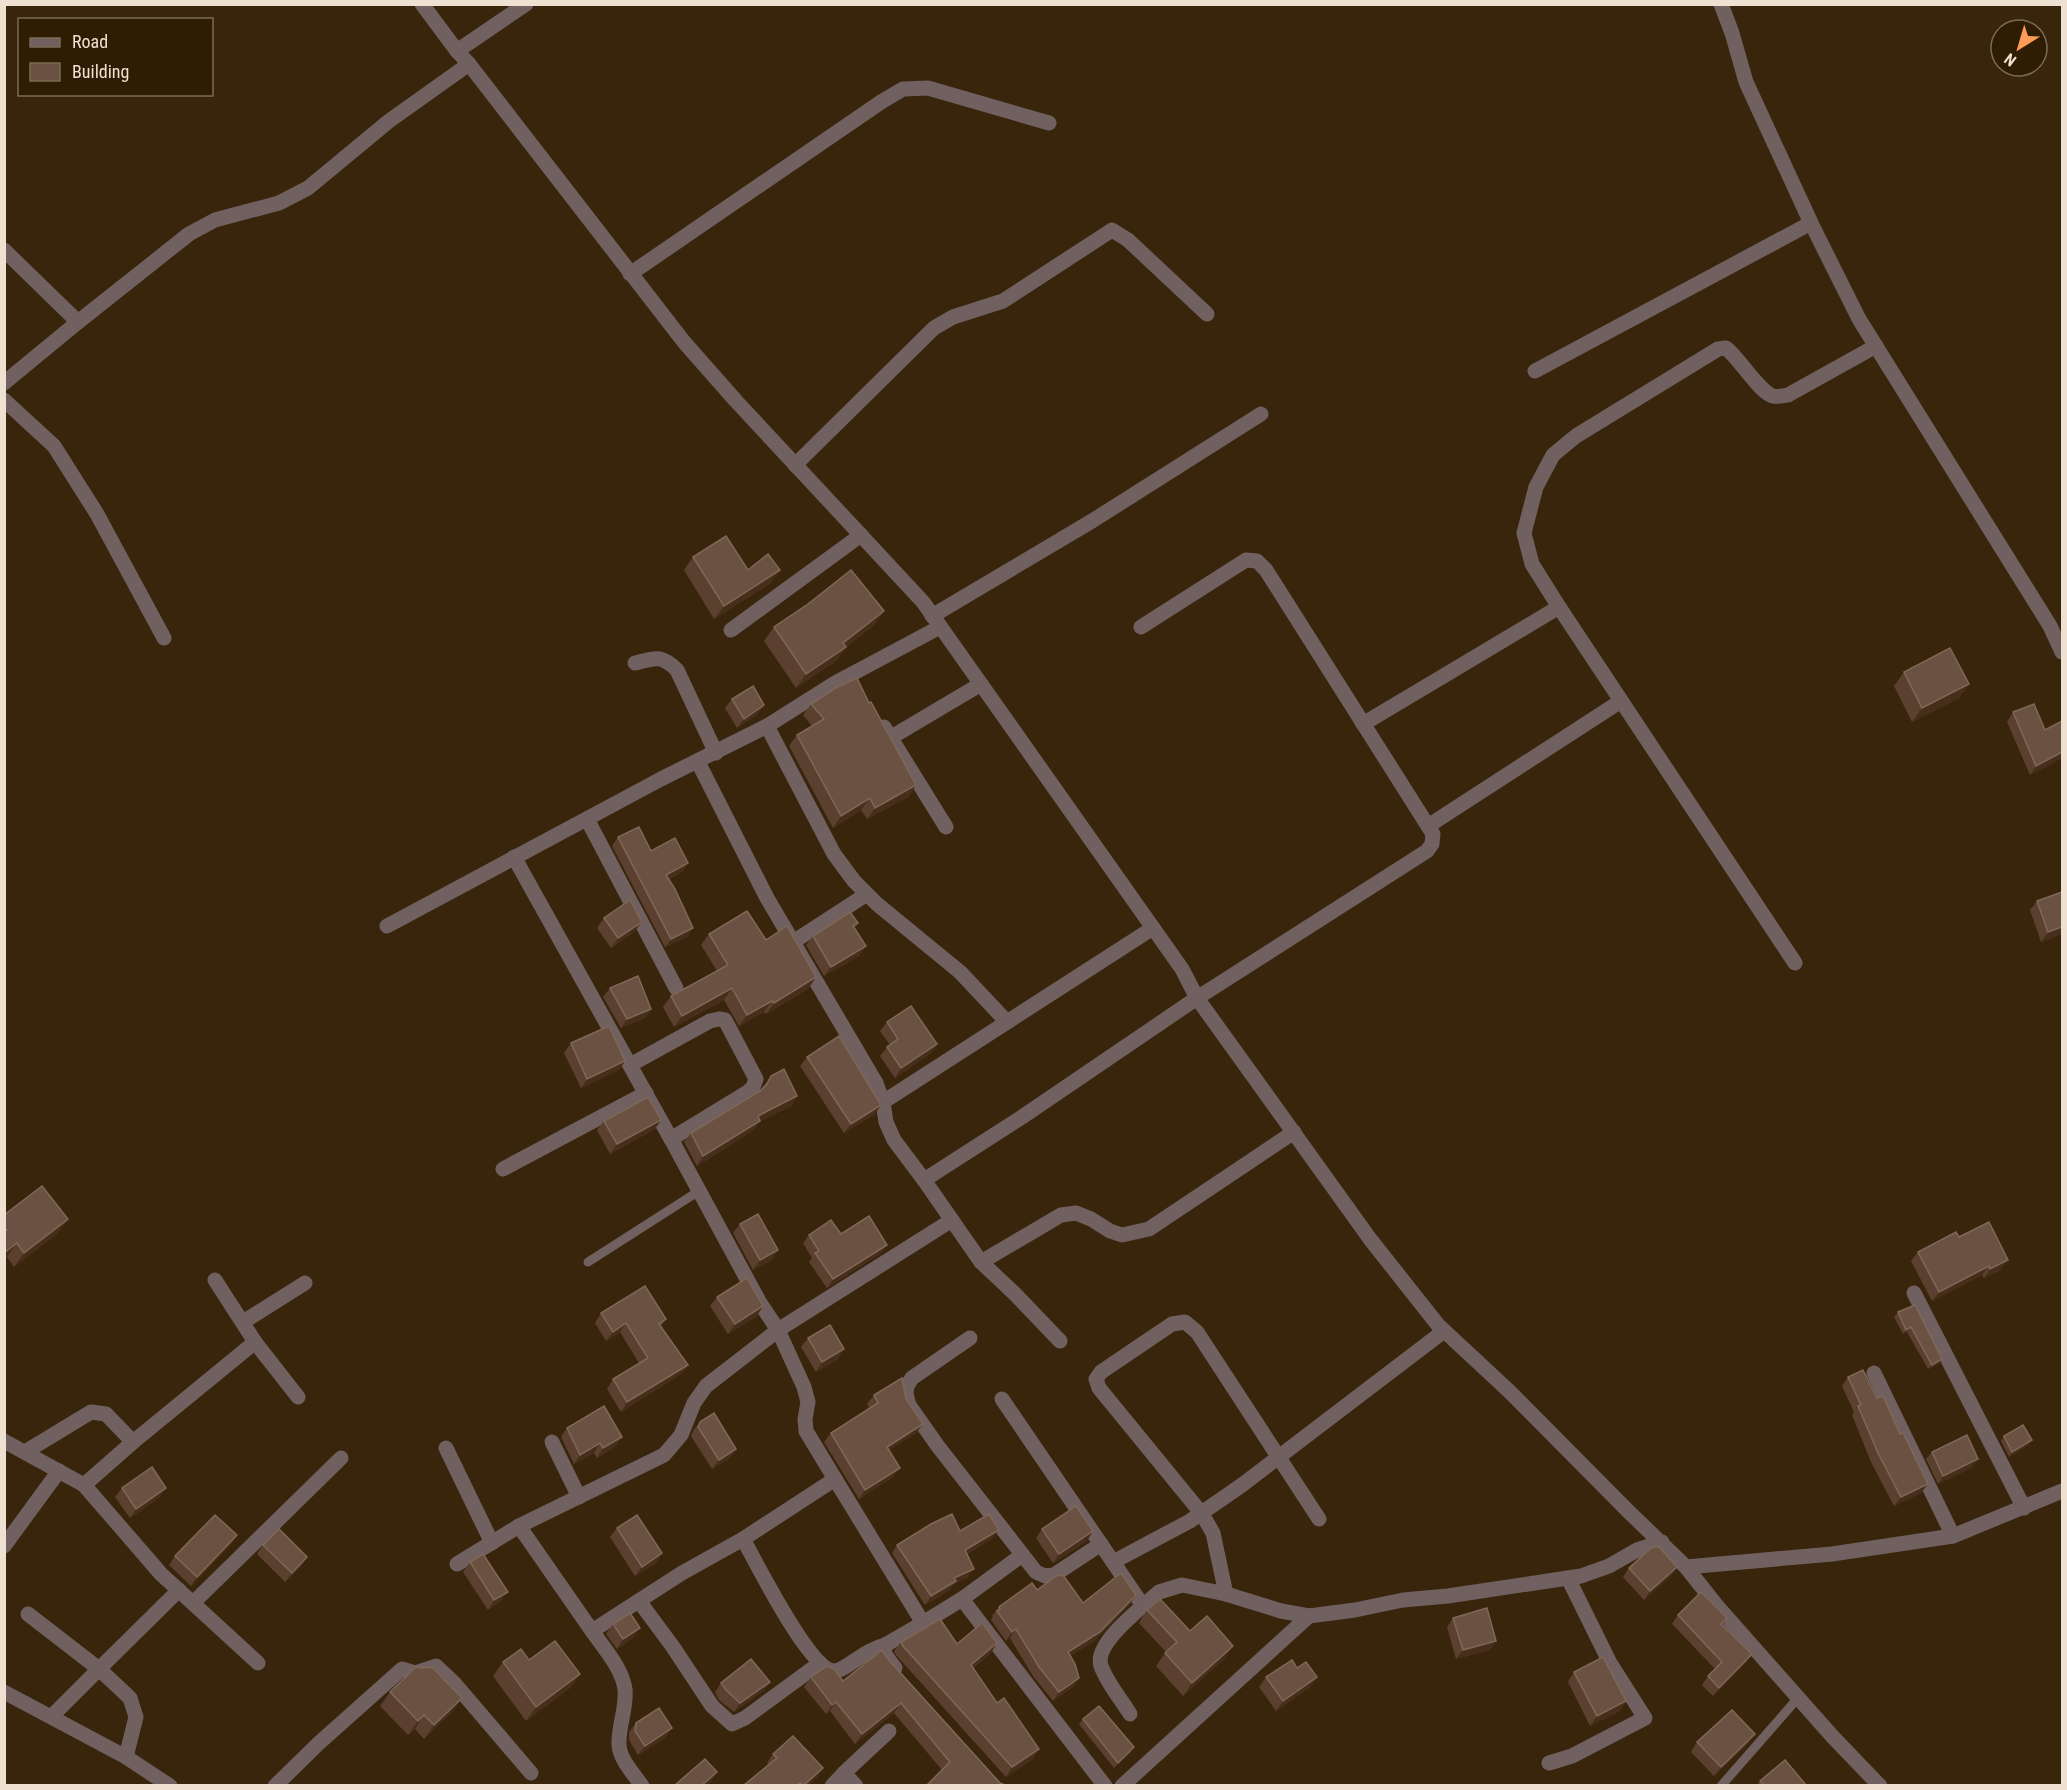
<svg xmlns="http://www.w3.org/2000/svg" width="2067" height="1790" font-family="'Roboto Condensed',sans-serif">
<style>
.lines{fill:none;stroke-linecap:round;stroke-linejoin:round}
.service{stroke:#70605f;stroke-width:9}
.minor{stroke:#70605f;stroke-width:15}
.tertiary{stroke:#70605f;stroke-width:15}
.wall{fill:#5b4030}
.shaded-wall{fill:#472e1a}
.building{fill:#6b5142;stroke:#7f6858;stroke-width:1.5}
</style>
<rect width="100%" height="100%" fill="#39250c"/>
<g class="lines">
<g class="service">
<polyline points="588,1262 699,1191"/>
<polyline points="1721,1786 1798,1698"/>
</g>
<g class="minor">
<polyline points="1721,4 1732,33 1746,82 1811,223 1859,319 2050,626 2062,652"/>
<polyline points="457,51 526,4"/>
<polyline points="4,250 78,322 4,383"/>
<polyline points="630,274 881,102 903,89 928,88 1049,123"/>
<polyline points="78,322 189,234 215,220 279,203 308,188 389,121 469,64"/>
<polyline points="1535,371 1811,223"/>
<polyline points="4,400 54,446 97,514 164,638"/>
<polyline points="795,465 934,328 953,317 1003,301 1112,230 1128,240 1207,314"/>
<polyline points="932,616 1092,521 1261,414"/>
<polyline points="731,630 861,535"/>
<path d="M635,663C655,658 661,654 677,670L716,753"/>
<polyline points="1363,724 1559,607"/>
<polyline points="767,726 834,854 854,881 877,904 960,972 1007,1022"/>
<polyline points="884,727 946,827"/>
<polyline points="890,738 981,684"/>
<polyline points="698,762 767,898 876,1083 883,1102 886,1122 894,1140 924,1180 981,1262 1014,1293 1060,1341"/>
<polyline points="587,819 676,988"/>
<polyline points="1428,826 1621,701"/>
<polyline points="514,857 671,1139"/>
<polyline points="387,926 661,779 767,726 835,683 940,627"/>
<polyline points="793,942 867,894"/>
<path d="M1795,963L1559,607L1532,564L1524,533L1536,487L1553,455L1576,436L1718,349L1726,348C1740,359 1759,392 1773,396C1777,397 1783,396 1788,395L1876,346"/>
<polyline points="630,1065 710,1021 719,1019 725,1020 756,1079 753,1087 748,1092 671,1139 760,1303 778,1330 804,1387 808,1402 805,1419 806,1431 835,1479"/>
<polyline points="883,1102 1153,928"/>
<polyline points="503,1169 646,1093"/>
<polyline points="924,1180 1022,1117 1197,998 1427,851 1432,844 1433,834 1266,570 1257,561 1246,560 1141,627"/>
<polyline points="981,1262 1061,1215 1076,1213 1091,1219 1110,1231 1122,1235 1149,1229 1294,1132"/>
<polyline points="215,1280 255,1342 298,1397"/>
<polyline points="1914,1293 2024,1508"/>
<polyline points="243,1322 305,1283"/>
<polyline points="970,1338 912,1378 907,1386 906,1394 909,1405 937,1445 1036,1572 1045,1576 1054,1575 1101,1544"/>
<polyline points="1874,1373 1953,1536"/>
<polyline points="1002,1399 1143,1606"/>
<polyline points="4,1441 84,1485 161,1574 258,1663"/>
<polyline points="552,1442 579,1497"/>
<polyline points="446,1448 492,1543"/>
<polyline points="25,1452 91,1412 106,1414 133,1442"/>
<polyline points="84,1485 133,1442 255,1342"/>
<path d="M743,1539C756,1562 809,1669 834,1671C843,1671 861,1655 870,1651C876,1648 882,1646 887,1644"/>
<polyline points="4,1546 59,1471"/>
<polyline points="1113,1562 1190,1521 1242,1485 1444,1331"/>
<polyline points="457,1564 519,1526"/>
<polyline points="1686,1567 1832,1554 1953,1536 2062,1491"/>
<polyline points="1226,1594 1213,1533 1202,1514 1099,1388 1096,1379 1101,1372 1172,1324 1185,1322 1197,1332 1319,1519"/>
<polyline points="962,1599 1105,1786"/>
<polyline points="639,1601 673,1647 712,1706 732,1724 745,1718 820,1663"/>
<polyline points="193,1603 341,1458"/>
<polyline points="28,1614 99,1669 179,1590"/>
<polyline points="923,1623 962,1599 1022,1555"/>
<polyline points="592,1631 519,1526 664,1455 681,1435 694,1403 706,1386 778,1330 952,1220"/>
<polyline points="4,1692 126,1757 170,1786"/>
<path d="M1130,1714C1121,1699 1107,1683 1101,1666C1093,1643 1144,1606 1159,1592L1182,1585L1226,1594L1281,1611L1309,1616L1355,1610L1403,1600L1448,1596L1581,1576L1609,1566L1637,1550L1662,1542"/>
<polyline points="52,1716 99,1669 130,1698 136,1717 126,1757"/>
<polyline points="1549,1763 1572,1756 1645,1718 1610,1663 1568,1578"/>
<polyline points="844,1773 889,1731"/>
<polyline points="275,1786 319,1743 402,1669 415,1673 436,1666 455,1684 531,1773"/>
<path d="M642,1786C634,1774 620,1760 619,1745C618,1726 627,1708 625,1689C622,1668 604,1648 592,1631L682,1573L743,1539L835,1479L923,1623L887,1644L883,1652L895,1668"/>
<polyline points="832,1786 844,1773 856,1786"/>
<polyline points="1122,1786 1309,1616"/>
</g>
<polyline class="tertiary" points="422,4 457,51 469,64 684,342 736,401 923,602 1182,969 1197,998 1370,1239 1438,1325 1510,1392 1628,1511 1686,1567 1717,1606 1832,1736 1880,1786"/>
</g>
<g class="wall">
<polygon points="693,557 748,570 771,583 714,619 684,570"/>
<polygon points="884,611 874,625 845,648 836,661 796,688 764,641 774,627"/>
<polygon points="1904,672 1969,684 1959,698 1912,722 1894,686"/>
<polygon points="732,699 764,705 758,714 737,728 725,708"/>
<polygon points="869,703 916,785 908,797 867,819 861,810 833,828 789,746 797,735 812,726 803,715 811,704"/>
<polygon points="2013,712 2045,730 2062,758 2030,775 2007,722"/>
<polygon points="618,837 651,851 688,863 682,872 669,879 693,928 687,937 665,947 612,846"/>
<polygon points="2062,892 2062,934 2041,942 2030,910 2037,901"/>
<polygon points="604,918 635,931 611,948 597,928"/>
<polygon points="858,923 854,928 866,946 859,956 824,976 806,945 813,936"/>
<polygon points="709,934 766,940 809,988 766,1014 764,1012 739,1026 724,1000 674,1027 663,1007 671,996 717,971 701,945"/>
<polygon points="610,988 651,1009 645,1018 621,1028 603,997"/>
<polygon points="887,1022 937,1044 931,1053 895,1078 880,1056 887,1047 890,1045 880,1031"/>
<polygon points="571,1043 625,1061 619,1070 581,1088 564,1053"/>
<polygon points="807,1057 875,1114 844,1133 800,1066"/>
<polygon points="771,1076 797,1096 791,1106 760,1121 754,1130 697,1166 684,1142 691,1133 760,1091"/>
<polygon points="661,1120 655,1129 610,1154 597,1130 604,1121"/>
<polygon points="4,1215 58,1233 14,1267 7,1257 4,1259"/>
<polygon points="740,1224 772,1260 753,1270 733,1233"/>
<polygon points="841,1234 881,1253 827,1288 809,1262 812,1258 803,1243 809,1235"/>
<polygon points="1959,1237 2001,1270 1984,1278 1982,1275 1932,1301 1911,1261 1918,1252"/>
<polygon points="717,1297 757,1316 728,1334 710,1306"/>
<polygon points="1898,1312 1942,1359 1939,1364 1928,1369 1907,1332 1903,1334 1894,1317"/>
<polygon points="601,1313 666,1319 661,1326 688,1365 681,1374 621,1412 607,1389 613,1379 639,1363 620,1332 606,1341 595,1323"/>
<polygon points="808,1338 838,1359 816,1372 801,1347"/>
<polygon points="1848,1377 1921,1493 1894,1506 1871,1462 1852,1415 1854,1412 1842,1386"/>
<polygon points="874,1395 906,1399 916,1433 889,1450 893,1477 859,1499 824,1442 831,1433 869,1408 867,1404"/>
<polygon points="700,1422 736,1449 730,1458 712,1469 691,1436 693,1431"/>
<polygon points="567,1428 622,1437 615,1447 597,1458 594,1453 574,1464 561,1437"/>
<polygon points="2004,1436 2028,1445 2009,1457 2001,1441"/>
<polygon points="1932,1452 1973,1467 1938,1484 1926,1459"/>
<polygon points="122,1488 160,1497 130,1518 115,1497"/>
<polygon points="617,1528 662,1553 656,1563 635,1576 610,1537"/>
<polygon points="1042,1529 1087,1541 1053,1563 1036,1538"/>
<polygon points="960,1531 993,1538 967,1554 968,1577 954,1584 950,1590 925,1605 892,1553 897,1545"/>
<polygon points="237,1535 230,1545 191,1586 169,1565 175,1556"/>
<polygon points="263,1545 307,1557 301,1566 285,1582 257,1554"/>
<polygon points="470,1562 501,1601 488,1610 463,1572"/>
<polygon points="1677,1567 1670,1577 1644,1600 1623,1577 1629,1568"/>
<polygon points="1037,1590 1083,1603 1136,1595 1130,1604 1094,1641 1070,1656 1079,1678 1073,1687 1053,1701 1033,1676 1010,1638 1006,1641 991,1620 993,1617 992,1616 999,1607"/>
<polygon points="1147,1610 1190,1631 1224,1659 1183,1696 1156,1666 1166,1652 1139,1623"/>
<polygon points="1678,1615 1727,1618 1723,1625 1752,1654 1746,1662 1713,1696 1702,1685 1708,1676 1715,1669 1672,1624"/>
<polygon points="1453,1618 1496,1641 1490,1650 1456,1659 1447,1627"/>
<polygon points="613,1624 640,1628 633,1638 617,1649 606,1634"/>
<polygon points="901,1642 957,1644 991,1653 973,1668 1033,1759 1006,1777 896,1655 894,1651"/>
<polygon points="887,1658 1000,1783 942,1770 894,1713 855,1744 830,1711 826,1714 804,1687 811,1677 843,1681"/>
<polygon points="529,1660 580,1674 570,1688 526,1721 493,1676 503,1662"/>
<polygon points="1297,1668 1317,1677 1310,1687 1276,1711 1259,1687 1266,1677"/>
<polygon points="1574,1672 1626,1701 1620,1711 1590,1726 1568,1682"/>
<polygon points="770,1682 763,1691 734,1712 719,1700 715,1692 721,1683"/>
<polygon points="390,1692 462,1698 452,1712 424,1739 415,1729 408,1735 380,1706"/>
<polygon points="1083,1719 1131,1752 1114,1768 1079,1724"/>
<polygon points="636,1723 672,1728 665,1738 638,1755 629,1740 629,1732"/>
<polygon points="1697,1742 1748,1743 1714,1776 1691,1752"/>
<polygon points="773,1754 823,1768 817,1777 808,1785 744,1785 768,1765 767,1763"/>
<polygon points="1760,1781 1806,1785 1757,1785"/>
</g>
<g class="shaded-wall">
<polygon points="780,570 771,583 714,619 724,606"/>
<polygon points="884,611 874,625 845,648 836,661 796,688 806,674"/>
<polygon points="1969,684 1959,698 1912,722 1922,708"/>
<polygon points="764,705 758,714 737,728 744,719"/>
<polygon points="2062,752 2062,758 2030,775 2036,766"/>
<polygon points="916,785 908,797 867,819 875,808"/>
<polygon points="870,798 861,810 833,828 841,816"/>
<polygon points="688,863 682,872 660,883 666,875"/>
<polygon points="642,922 635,931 611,948 618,938"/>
<polygon points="2062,927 2062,934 2041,942 2048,932"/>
<polygon points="693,928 687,937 665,947 671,939"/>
<polygon points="866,946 859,956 824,976 831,967"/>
<polygon points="816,977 809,988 766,1014 774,1003"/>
<polygon points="732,988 724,1000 674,1027 682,1016"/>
<polygon points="772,1001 764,1012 739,1026 747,1015"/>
<polygon points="651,1009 645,1018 621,1028 627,1019"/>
<polygon points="937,1044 931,1053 895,1078 901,1068"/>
<polygon points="625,1061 619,1070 581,1088 587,1079"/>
<polygon points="797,1096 791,1106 751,1126 758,1116"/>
<polygon points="881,1105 875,1114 844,1133 851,1124"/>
<polygon points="661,1120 655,1129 610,1154 617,1144"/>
<polygon points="760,1121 754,1130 697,1166 703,1156"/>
<polygon points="68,1219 58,1233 14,1267 24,1253"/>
<polygon points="17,1243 7,1257 4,1259 4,1253"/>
<polygon points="887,1245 881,1253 827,1288 833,1279"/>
<polygon points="778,1250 772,1260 753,1270 760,1260"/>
<polygon points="2008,1260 2001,1270 1984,1278 1990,1269"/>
<polygon points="1989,1266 1982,1275 1932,1301 1939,1292"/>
<polygon points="763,1306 757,1316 728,1334 735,1324"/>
<polygon points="626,1323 620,1332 606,1341 613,1332"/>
<polygon points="1911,1327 1907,1332 1903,1334 1906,1330"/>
<polygon points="844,1349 838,1359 816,1372 822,1362"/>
<polygon points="1942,1359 1939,1364 1928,1369 1932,1365"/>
<polygon points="688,1365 681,1374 621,1412 627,1402"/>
<polygon points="923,1424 916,1433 880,1456 887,1447"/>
<polygon points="622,1437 615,1447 597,1458 603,1448"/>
<polygon points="2032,1440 2028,1445 2009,1457 2012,1452"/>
<polygon points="600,1443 594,1453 574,1464 580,1455"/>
<polygon points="736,1449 730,1458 712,1469 719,1460"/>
<polygon points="1978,1459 1973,1467 1938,1484 1943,1476"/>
<polygon points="900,1468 893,1477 859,1499 865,1490"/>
<polygon points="1928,1484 1921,1493 1894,1506 1901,1497"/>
<polygon points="166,1488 160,1497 130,1518 136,1509"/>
<polygon points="999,1530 993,1538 959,1558 965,1550"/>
<polygon points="1093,1531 1087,1541 1053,1563 1059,1554"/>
<polygon points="237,1535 230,1545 191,1586 197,1577"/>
<polygon points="662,1553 656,1563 635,1576 642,1567"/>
<polygon points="307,1557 301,1566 285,1582 292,1573"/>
<polygon points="1677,1567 1670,1577 1644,1600 1650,1591"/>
<polygon points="974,1569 968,1577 954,1584 950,1590 925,1605 931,1596 954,1578"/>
<polygon points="508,1592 501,1601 488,1610 494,1600"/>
<polygon points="1136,1595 1130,1604 1094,1641 1062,1661 1068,1652"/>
<polygon points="640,1628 633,1638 617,1649 623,1639"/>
<polygon points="1016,1629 1010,1638 1006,1641 1012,1632"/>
<polygon points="1496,1641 1490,1650 1456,1659 1463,1650"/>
<polygon points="997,1643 991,1653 964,1674 971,1665"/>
<polygon points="1233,1646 1224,1659 1183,1696 1192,1683"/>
<polygon points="1752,1654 1746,1662 1713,1696 1719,1688"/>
<polygon points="580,1674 570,1688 526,1721 536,1707"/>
<polygon points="1317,1677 1310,1687 1276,1711 1283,1701"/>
<polygon points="1079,1678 1073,1687 1053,1701 1059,1692"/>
<polygon points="770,1682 763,1691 734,1712 740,1703"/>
<polygon points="462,1698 452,1712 424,1739 434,1725"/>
<polygon points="1626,1701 1620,1711 1590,1726 1597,1716"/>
<polygon points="836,1702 830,1711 826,1714 832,1705"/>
<polygon points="901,1703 894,1713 855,1744 862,1734"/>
<polygon points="424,1715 415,1729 408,1735 418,1721"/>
<polygon points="672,1728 665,1738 638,1755 645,1746"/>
<polygon points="1755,1734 1748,1743 1714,1776 1721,1767"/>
<polygon points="1134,1747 1131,1752 1114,1768 1118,1763"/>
<polygon points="1039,1749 1033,1759 1006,1777 1012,1767"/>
<polygon points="823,1768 817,1777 808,1785 804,1785"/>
<polygon points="717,1772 711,1782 706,1785 702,1785"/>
</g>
<g class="building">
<polygon points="726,536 748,570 768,554 780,570 724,606 693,557"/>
<polygon points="851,570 884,611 843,643 846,647 806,674 774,627 808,604"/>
<polygon points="1950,648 1969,684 1922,708 1904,672"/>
<polygon points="857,678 869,703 871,702 916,785 875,808 870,798 841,816 797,735 824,719 811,704 837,687"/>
<polygon points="753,686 764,705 744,719 732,699"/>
<polygon points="2034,704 2045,730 2062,721 2062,752 2036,766 2013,712"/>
<polygon points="639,827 651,851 675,838 688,863 666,875 675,889 693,928 671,939 618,837"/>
<polygon points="2062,892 2062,927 2048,932 2037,901"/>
<polygon points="630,900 642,922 618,938 604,918"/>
<polygon points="747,911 766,940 787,926 816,977 774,1003 772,1001 747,1015 732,988 682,1016 671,996 728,965 709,934"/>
<polygon points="850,912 858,923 853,926 866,946 831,967 813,936"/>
<polygon points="638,976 651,1009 627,1019 610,988"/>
<polygon points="911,1006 937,1044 901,1068 887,1047 898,1039 887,1022"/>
<polygon points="609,1026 625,1061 587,1079 571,1043"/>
<polygon points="839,1036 881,1105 851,1124 807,1057"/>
<polygon points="784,1069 797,1096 758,1116 760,1121 703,1156 691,1133 760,1091 767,1084 771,1076"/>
<polygon points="648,1097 661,1120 617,1144 604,1121"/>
<polygon points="42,1186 68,1219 24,1253 17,1243 4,1253 4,1232 7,1230 4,1228 4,1215"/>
<polygon points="758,1214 778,1250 760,1260 740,1224"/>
<polygon points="869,1216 887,1245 833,1279 815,1253 819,1251 809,1235 831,1220 841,1234"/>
<polygon points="1989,1222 2008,1260 1990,1269 1989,1266 1939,1292 1918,1252 1956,1232 1959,1237"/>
<polygon points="747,1278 763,1306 735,1324 717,1297"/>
<polygon points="645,1286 666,1319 659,1324 688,1365 627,1402 613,1379 648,1358 626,1323 613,1332 601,1313"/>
<polygon points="1915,1305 1942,1359 1932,1365 1911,1327 1906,1330 1898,1312"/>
<polygon points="830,1325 844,1349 822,1362 808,1338"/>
<polygon points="1863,1370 1877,1398 1883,1396 1900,1434 1903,1433 1928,1484 1901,1497 1878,1453 1858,1406 1861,1405 1848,1377"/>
<polygon points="902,1378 906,1399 923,1424 887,1447 900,1468 865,1490 831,1433 878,1403 874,1395"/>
<polygon points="604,1406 622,1437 603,1448 600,1443 580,1455 567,1428"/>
<polygon points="714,1413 736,1449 719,1460 698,1427 700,1422"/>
<polygon points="2023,1425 2032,1440 2012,1452 2004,1436"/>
<polygon points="1967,1435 1978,1459 1943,1476 1932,1452"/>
<polygon points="152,1467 166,1488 136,1509 122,1488"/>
<polygon points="1076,1506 1093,1531 1059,1554 1042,1529"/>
<polygon points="952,1514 960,1531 989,1514 999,1530 965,1550 974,1569 954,1578 956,1581 931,1596 897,1545 931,1524"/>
<polygon points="215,1515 237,1535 197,1577 175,1556"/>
<polygon points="637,1515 662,1553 642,1567 617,1528"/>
<polygon points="279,1529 307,1557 292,1573 263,1545"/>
<polygon points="1658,1546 1677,1567 1650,1591 1629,1568 1651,1548"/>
<polygon points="483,1554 508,1592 494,1600 470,1562"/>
<polygon points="1121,1573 1136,1595 1100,1632 1068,1652 1075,1664 1079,1678 1059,1692 1039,1667 1016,1629 1012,1632 997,1611 1000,1609 999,1607 1032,1583 1037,1590 1056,1576 1063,1575 1083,1603"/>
<polygon points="1701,1592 1727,1618 1721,1624 1752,1654 1719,1688 1708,1676 1722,1662 1678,1615"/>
<polygon points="1160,1599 1190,1631 1207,1616 1233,1646 1192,1683 1165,1653 1177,1642 1147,1610"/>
<polygon points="1487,1608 1496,1641 1463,1650 1453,1618"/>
<polygon points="630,1613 640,1628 623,1639 613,1624"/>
<polygon points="940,1619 957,1644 982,1623 997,1643 971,1665 997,1703 1004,1698 1039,1749 1012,1767 903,1646 901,1642"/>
<polygon points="555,1641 580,1674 536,1707 503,1662 521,1649 529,1660"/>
<polygon points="882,1650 887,1658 1000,1783 1005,1785 927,1785 950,1762 901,1703 862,1734 836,1702 832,1705 811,1677 827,1666 834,1669 843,1681"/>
<polygon points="1603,1657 1626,1701 1597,1716 1574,1672"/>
<polygon points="751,1659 770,1682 740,1703 726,1690 721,1683"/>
<polygon points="1292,1660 1297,1668 1306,1662 1317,1677 1283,1701 1266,1677"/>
<polygon points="416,1667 423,1668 432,1667 462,1698 434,1725 424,1715 418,1721 390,1692"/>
<polygon points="1099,1706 1134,1747 1118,1763 1083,1719"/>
<polygon points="659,1708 672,1728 645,1746 635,1731 636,1723"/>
<polygon points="1732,1710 1755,1734 1721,1767 1697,1742"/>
<polygon points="793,1736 823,1768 804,1785 803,1785 800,1783 797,1785 744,1785 777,1758 773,1754"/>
<polygon points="705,1759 717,1772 702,1785 675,1785"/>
<polygon points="1785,1760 1806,1785 1764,1785 1760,1781"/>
</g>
<rect width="2067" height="1790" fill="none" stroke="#eee1d2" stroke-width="12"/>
<rect x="18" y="18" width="195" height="78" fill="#2e1c03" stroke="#7b6b56" stroke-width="1.5"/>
<rect x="30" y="38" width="30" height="9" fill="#70605f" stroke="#7b6b56" stroke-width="1.5"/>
<text x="72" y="48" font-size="18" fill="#eee1d2">Road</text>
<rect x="30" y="63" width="30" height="18" fill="#6b5142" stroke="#7b6b56" stroke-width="1.5"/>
<text x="72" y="78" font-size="18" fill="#eee1d2">Building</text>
<g transform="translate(2019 48) rotate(217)"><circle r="28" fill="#2e1c03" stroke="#7b6b56" stroke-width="1.5"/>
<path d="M0-4.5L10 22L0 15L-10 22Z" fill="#fe9b58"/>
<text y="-9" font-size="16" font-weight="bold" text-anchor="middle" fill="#eee1d2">N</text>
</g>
</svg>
